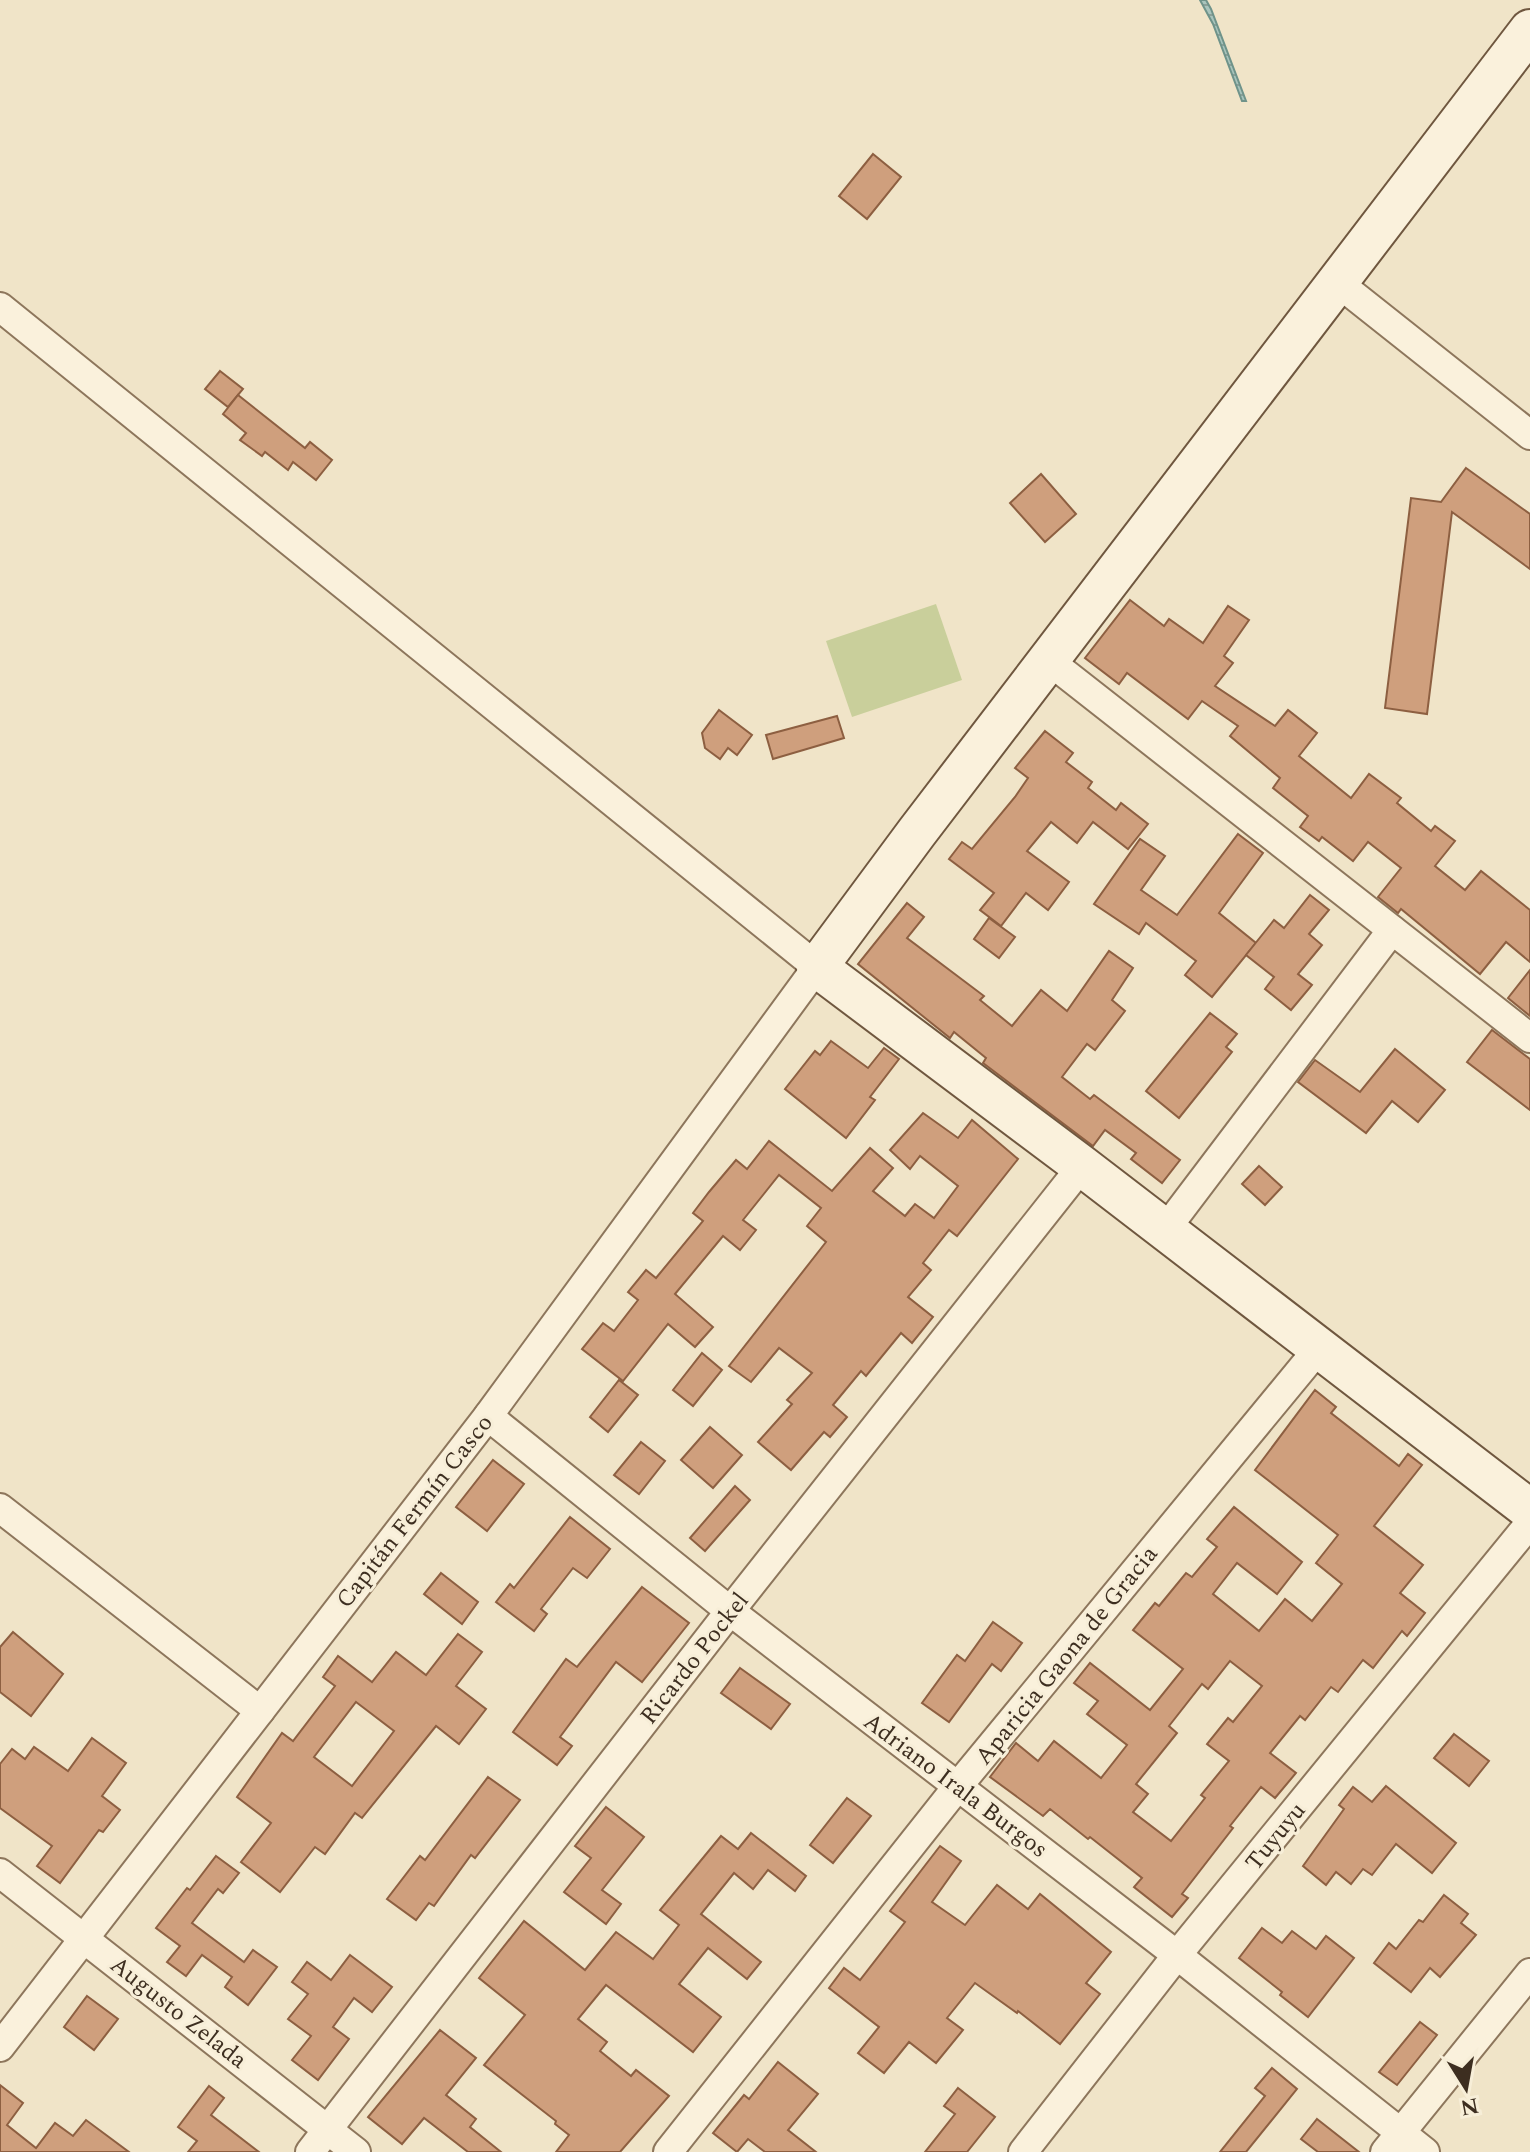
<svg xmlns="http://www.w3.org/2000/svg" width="1530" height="2152" font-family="Spectral,serif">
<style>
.park{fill:#c9cf9b}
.water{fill:url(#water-rules);stroke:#6f938a;stroke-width:2}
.building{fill:#cf9f7d;stroke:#8d5f41;stroke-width:2;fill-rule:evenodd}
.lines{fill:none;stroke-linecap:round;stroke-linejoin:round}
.street-casing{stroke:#8d765c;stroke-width:32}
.secondary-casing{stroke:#6f573f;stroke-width:44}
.street{stroke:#faf1dc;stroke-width:28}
.secondary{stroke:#faf1dc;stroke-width:40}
.labels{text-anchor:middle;stroke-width:6;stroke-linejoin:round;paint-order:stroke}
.street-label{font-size:24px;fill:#3d2e20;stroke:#f7eed8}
</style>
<defs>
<pattern id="water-rules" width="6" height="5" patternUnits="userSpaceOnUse" patternTransform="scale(2)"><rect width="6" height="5" fill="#a9c4bc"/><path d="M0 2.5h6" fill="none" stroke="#8ba098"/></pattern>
</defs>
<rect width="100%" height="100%" fill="#f0e4c8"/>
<polygon class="park" points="936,604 962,680 852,717 826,641"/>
<polygon class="water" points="1200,0 1206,0 1211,9 1246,101 1242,101 1213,24"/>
<g class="building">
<polygon points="873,154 901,177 867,219 839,196"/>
<polygon points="220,371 243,389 228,407 205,389"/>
<polygon points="238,395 305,448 310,442 332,460 316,480 293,462 288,470 265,452 262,456 240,440 246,433 223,414"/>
<polygon points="1466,468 1530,514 1530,569 1452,512 1427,714 1385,708 1411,498 1441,502"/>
<polygon points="1041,474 1076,514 1045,542 1010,503"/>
<polygon points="1130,600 1164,626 1169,619 1203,643 1228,606 1249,620 1224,656 1233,663 1215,686 1275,726 1288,710 1317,733 1299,756 1351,798 1369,774 1401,798 1397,803 1431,831 1435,826 1455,841 1435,866 1465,890 1481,871 1530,910 1530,962 1506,942 1480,974 1401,909 1398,913 1378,897 1401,868 1368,842 1353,861 1322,837 1319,841 1300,827 1308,816 1273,788 1280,778 1230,736 1238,726 1202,701 1188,719 1127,673 1119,684 1085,658"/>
<polygon points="719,710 752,735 737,755 728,748 720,759 705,748 702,733"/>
<polygon points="837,716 844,738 773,759 766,735"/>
<polygon points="1045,731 1073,753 1066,762 1092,782 1088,788 1116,810 1121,803 1148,824 1128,849 1093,822 1077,843 1051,822 1027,851 1069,882 1048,910 1026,893 1001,926 980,910 994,893 949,859 962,842 972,849 1015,797 1028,778 1015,768"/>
<polygon points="1238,834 1263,853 1219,913 1256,943 1212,997 1185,975 1196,961 1146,923 1139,934 1094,904 1140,839 1165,856 1141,890 1177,915"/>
<polygon points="1310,895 1329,910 1309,934 1322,945 1298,974 1312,985 1291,1010 1265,989 1274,977 1246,955 1274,920 1284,928"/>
<polygon points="907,903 924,917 907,938 984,996 980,1000 1012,1026 1041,990 1067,1011 1109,951 1133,968 1112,1000 1125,1011 1095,1050 1087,1044 1062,1077 1090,1099 1094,1095 1180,1160 1162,1183 1131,1159 1136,1153 1105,1130 1093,1146 983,1063 986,1058 954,1032 950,1038 858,964"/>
<polygon points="989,918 1015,937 999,958 974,939"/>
<polygon points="1530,970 1530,1016 1508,998"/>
<polygon points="1210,1013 1237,1034 1226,1047 1232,1052 1179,1118 1146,1091"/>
<polygon points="1492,1030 1530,1059 1530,1110 1467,1062"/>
<polygon points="831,1041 868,1068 884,1048 899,1059 870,1097 875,1100 846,1138 785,1089 815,1051 820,1055"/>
<polygon points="1395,1049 1445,1090 1418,1122 1392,1101 1366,1133 1298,1082 1315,1060 1360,1092"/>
<polygon points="923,1113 958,1138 972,1120 1018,1159 957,1236 949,1230 923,1263 931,1270 908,1297 933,1317 912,1343 901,1333 866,1376 861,1371 833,1405 847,1417 830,1437 824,1432 791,1470 758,1442 792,1404 787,1400 812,1373 779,1348 751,1382 729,1366 826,1242 807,1226 821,1208 779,1175 743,1220 756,1230 740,1250 723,1236 675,1294 713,1327 695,1347 668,1324 623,1381 582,1349 603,1323 614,1331 638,1300 628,1292 646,1270 656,1278 703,1221 693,1213 709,1192 736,1160 747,1169 769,1141 832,1191 870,1148 893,1168 873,1191 905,1216 915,1204 934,1218 958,1186 920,1156 910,1169 890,1150"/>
<polygon points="1259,1166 1282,1187 1265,1205 1242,1184"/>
<polygon points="702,1353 722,1370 693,1406 673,1390"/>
<polygon points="619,1380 638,1395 608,1432 590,1417"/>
<path d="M1315,1390L1336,1407L1331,1413L1399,1466L1408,1454L1422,1465L1374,1526L1423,1565L1400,1593L1425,1613L1407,1636L1402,1631L1373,1668L1363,1660L1338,1692L1331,1687L1305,1720L1300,1716L1270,1753L1296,1773L1275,1798L1261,1787L1230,1826L1233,1828L1182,1894L1188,1898L1172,1917L1134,1887L1142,1878L1090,1837L1088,1839L1050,1809L1043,1816L990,1777L1016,1743L1038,1761L1054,1741L1101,1778L1127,1745L1087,1714L1098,1701L1074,1683L1090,1663L1150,1710L1183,1669L1133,1630L1155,1603L1159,1606L1186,1573L1192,1577L1217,1547L1207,1539L1234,1507L1302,1562L1277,1594L1237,1563L1213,1594L1259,1631L1285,1599L1312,1621L1342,1584L1316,1563L1338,1535L1255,1470ZM1230,1661L1262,1686L1233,1722L1228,1718L1207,1744L1229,1761L1201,1795L1205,1798L1171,1841L1133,1812L1148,1794L1136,1784L1177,1733L1169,1726L1202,1684L1208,1689Z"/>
<polygon points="710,1427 742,1455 713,1488 681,1460"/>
<polygon points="641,1442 665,1461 639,1494 614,1475"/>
<polygon points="493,1460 524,1484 487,1531 456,1507"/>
<polygon points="735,1486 750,1500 705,1551 690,1538"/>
<polygon points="570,1517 610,1549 587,1578 573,1568 541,1609 547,1614 534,1631 496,1602 510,1584 514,1588"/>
<polygon points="441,1573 478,1602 462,1624 424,1594"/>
<polygon points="642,1587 689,1623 642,1682 616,1662 560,1737 572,1746 557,1765 513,1732 566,1659 577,1667"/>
<polygon points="993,1622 1022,1643 1001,1671 992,1664 949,1722 922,1703 957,1655 965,1661"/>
<polygon points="13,1632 63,1674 31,1716 0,1692 0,1647"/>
<path d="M458,1634L482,1652L456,1686L486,1709L459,1744L436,1726L362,1818L355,1813L325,1854L315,1847L280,1892L241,1862L271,1823L237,1797L282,1733L293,1741L335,1686L323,1677L338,1656L372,1682L396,1652L426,1675ZM356,1702L394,1731L352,1786L314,1757Z"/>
<polygon points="740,1668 790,1704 771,1729 721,1693"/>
<polygon points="1454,1734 1489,1761 1469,1786 1434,1758"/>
<polygon points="92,1738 126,1763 102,1796 120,1810 103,1832 99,1830 60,1883 37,1866 52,1846 0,1808 0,1764 12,1749 25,1759 34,1747 68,1771"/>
<polygon points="488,1777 520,1800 475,1858 471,1855 434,1906 429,1903 416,1920 387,1899 420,1856 425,1860"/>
<polygon points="1386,1786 1456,1843 1432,1873 1396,1844 1372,1875 1363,1869 1351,1884 1336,1872 1326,1885 1303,1866 1344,1809 1339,1805 1353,1787 1372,1802"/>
<polygon points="847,1798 871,1816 833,1863 810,1845"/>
<polygon points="606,1807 644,1837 602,1890 621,1904 606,1924 564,1892 591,1858 575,1846"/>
<polygon points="751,1833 806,1876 795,1891 768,1870 753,1889 734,1873 701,1914 761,1962 747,1979 708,1948 679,1984 721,2017 693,2052 606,1985 578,2019 607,2042 600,2051 631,2076 636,2070 669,2096 620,2152 556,2152 569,2135 555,2124 556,2121 484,2065 525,2015 479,1978 524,1921 585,1970 616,1932 653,1959 679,1925 660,1910 721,1836 738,1849"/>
<polygon points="940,1846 961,1861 932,1902 965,1925 997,1885 1028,1909 1040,1894 1111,1952 1086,1983 1100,1994 1060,2044 1018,2011 1017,2013 975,1983 947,2018 963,2030 936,2063 909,2042 884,2073 858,2053 879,2027 829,1988 844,1968 860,1980 905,1922 890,1911"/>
<polygon points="216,1856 239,1873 223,1893 218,1889 192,1923 244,1962 253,1950 277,1967 248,2005 225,1987 232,1977 202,1955 186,1976 167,1962 180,1946 156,1928 187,1888 190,1890"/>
<polygon points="1444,1895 1468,1914 1461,1923 1476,1935 1440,1977 1430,1968 1411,1992 1374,1963 1389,1943 1396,1949 1419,1920 1423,1922"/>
<polygon points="1262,1928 1282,1943 1292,1931 1316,1949 1326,1936 1354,1958 1308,2017 1280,1995 1282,1992 1239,1958"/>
<polygon points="350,1955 392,1987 372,2012 354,1998 333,2027 349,2039 318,2080 292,2060 311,2036 288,2019 308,1994 292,1982 307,1962 331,1980"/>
<polygon points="87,1996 118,2019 94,2050 64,2027"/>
<polygon points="1420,2022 1437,2035 1397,2085 1379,2072"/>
<polygon points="440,2030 476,2058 446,2095 476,2119 470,2127 501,2152 468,2152 424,2118 402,2144 368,2117"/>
<polygon points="778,2062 818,2094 788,2130 816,2152 765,2152 748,2139 737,2152 713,2133 744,2095 749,2099"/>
<polygon points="1272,2068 1297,2089 1246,2152 1220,2152 1265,2096 1255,2088"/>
<polygon points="0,2085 23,2103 7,2125 36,2148 55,2123 73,2136 86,2120 129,2152 0,2152"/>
<polygon points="209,2086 224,2098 211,2115 259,2152 188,2152 197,2141 178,2127"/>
<polygon points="958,2088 995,2117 967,2152 925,2152 955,2114 944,2106"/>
<polygon points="1317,2119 1359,2152 1318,2152 1301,2139"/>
</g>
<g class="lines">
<g class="street-casing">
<g id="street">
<polyline points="1337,282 1530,435"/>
<polyline points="0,307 817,967 488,1416 0,2047"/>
<polyline points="1048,660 1530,1038"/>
<polyline points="1165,1230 1392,930"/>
<polyline points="488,1416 730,1611 1177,1955 1425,2152"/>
<polyline points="0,1508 260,1711"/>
<polyline points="0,1873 356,2152"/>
<polyline points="310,2152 730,1611 1082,1166"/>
<polyline points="668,2152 958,1786 1319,1348"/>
<polyline points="1023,2152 1177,1955 1530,1523"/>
<polyline points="1385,2152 1530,1973"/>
</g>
</g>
<g class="secondary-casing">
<polyline id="secondary" points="1530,30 917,832 817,967 1082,1166 1530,1510"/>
</g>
<use href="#street" class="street"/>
<use href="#secondary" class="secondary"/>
</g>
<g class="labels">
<g class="street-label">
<text transform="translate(414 1511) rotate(-52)" y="8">Capitán Fermín Casco</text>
<text transform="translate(1066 1655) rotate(-51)" y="8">Aparicia Gaona de Gracia</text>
<text transform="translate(694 1658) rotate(-52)" y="8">Ricardo Pockel</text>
<text transform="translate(956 1785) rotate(37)" y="8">Adriano Irala Burgos</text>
<text transform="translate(1275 1836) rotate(-51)" y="8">Tuyuyu</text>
<text transform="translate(179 2012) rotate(38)" y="8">Augusto Zelada</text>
</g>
</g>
<g transform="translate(1466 2088) rotate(169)" stroke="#f7eed8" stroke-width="6" paint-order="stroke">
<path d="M0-6L14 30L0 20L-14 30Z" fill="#3d2e20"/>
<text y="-12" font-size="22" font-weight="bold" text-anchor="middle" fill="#3d2e20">N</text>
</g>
</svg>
